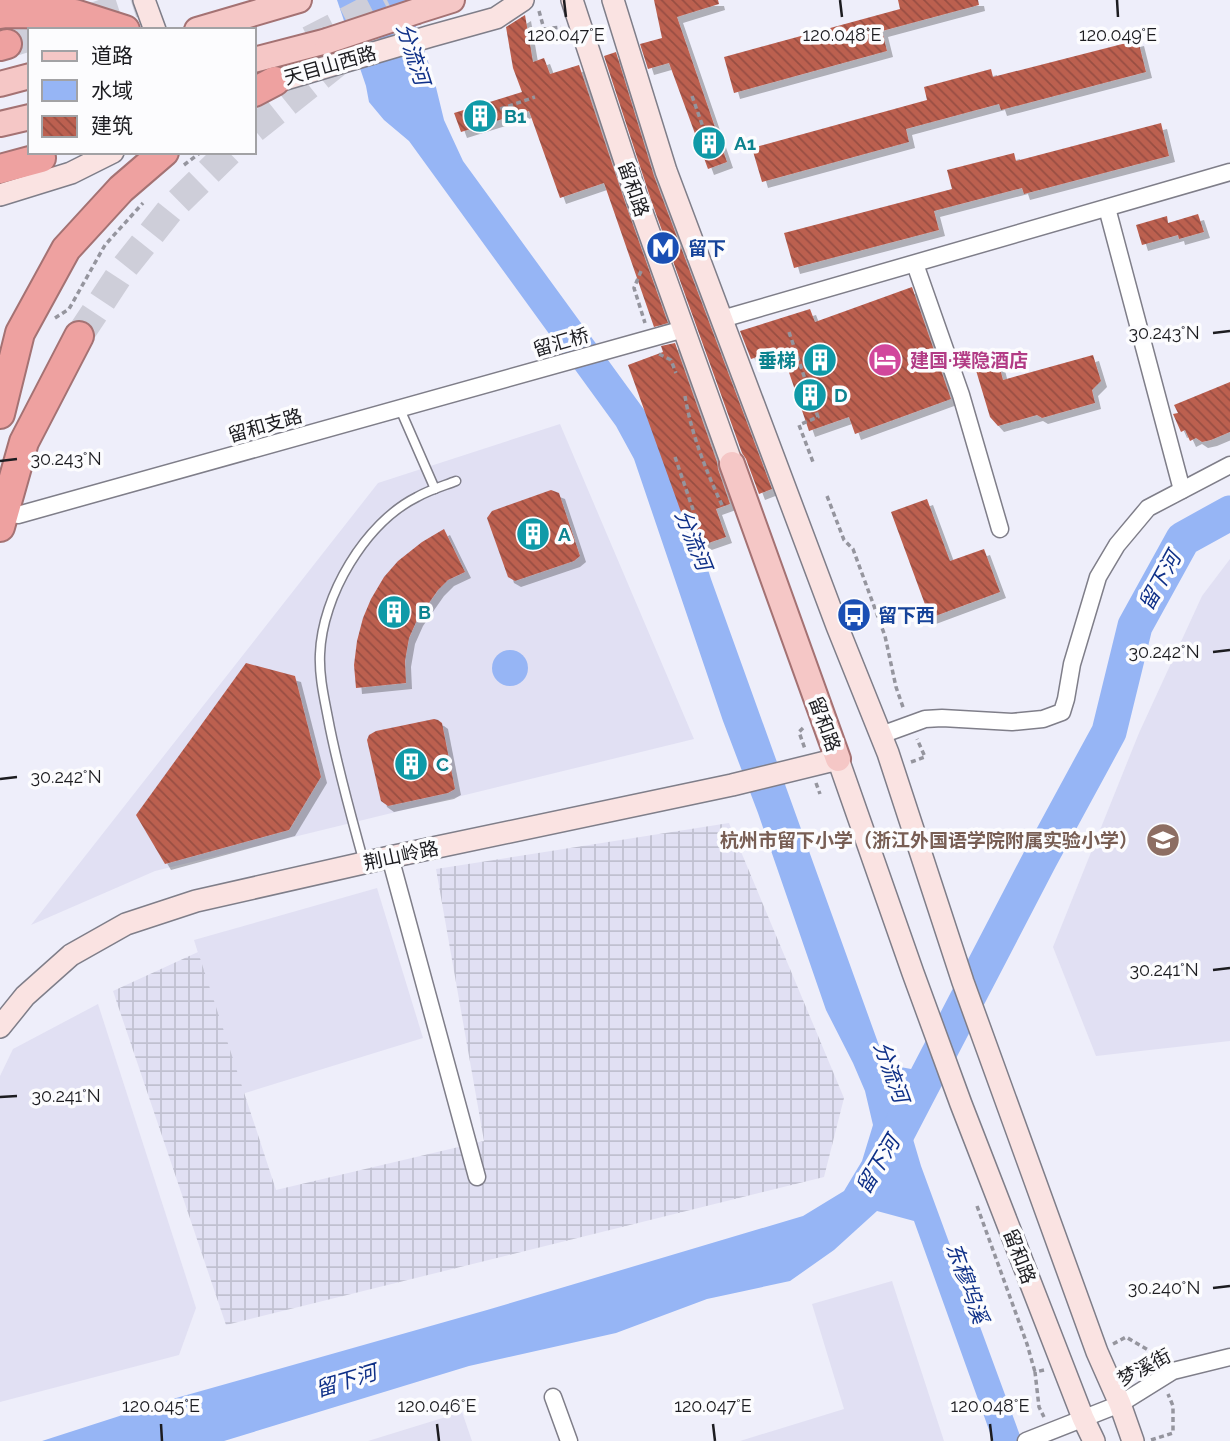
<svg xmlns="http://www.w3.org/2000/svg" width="1230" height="1441" font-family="Raleway,'Noto Sans SC',sans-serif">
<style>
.built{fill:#e1e0f3}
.industrial{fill:url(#industrial-grid)}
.water{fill:#96b5f5}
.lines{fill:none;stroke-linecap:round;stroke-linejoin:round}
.river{stroke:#96b5f5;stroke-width:35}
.building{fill:url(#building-back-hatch);filter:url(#shadow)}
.highway-tunnel{stroke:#ceced9;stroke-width:28;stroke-dasharray:28 14;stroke-linecap:butt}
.lane-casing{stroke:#7f7e89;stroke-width:11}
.street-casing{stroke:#7f7e89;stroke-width:19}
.secondary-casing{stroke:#7f7e89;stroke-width:24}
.primary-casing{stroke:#a47273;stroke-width:28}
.highway-casing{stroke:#a47273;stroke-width:32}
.path{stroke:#95959e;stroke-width:3.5;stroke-dasharray:5 3.5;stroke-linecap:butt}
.lane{stroke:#fff;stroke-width:8}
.street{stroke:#fff;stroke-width:16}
.secondary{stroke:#fae3e2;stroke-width:21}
.primary{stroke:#f5c7c6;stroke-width:24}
.highway{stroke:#eea1a0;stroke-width:28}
.primary-bridge-casing{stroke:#a47273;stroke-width:28;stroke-linecap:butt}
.primary-bridge{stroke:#f5c7c6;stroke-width:24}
.ticks{fill:none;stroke:#1c1c20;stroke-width:2.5}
.labels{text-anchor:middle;stroke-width:7;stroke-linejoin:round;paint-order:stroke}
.street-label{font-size:19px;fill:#1c1c20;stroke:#fcfcfe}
.culture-label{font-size:19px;font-weight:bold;fill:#0d838f;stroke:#fcfcfe;text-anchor:start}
.transit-label{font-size:19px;font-weight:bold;fill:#164399;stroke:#fcfcfe;text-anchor:start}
.hotel-label{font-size:19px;font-weight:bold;fill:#b23c85;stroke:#fcfcfe;text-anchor:start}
.education-label{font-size:19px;font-weight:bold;fill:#785e54;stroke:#fcfcfe;text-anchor:end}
.water-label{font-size:21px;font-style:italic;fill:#0f3088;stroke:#fcfcfe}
.ticks-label{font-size:18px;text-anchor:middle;fill:#1c1c20;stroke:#fcfcfe;stroke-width:7;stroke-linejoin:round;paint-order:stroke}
</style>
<defs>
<pattern id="industrial-grid" width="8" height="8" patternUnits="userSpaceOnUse" patternTransform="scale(1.75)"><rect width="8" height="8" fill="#e1e0f3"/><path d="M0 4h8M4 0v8" fill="none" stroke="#c0c0d0"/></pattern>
<pattern id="building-back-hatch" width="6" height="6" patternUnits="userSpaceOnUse" patternTransform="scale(1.75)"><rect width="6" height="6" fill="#bc6050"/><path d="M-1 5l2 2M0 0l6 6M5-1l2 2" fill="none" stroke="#984e42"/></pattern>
<filter id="shadow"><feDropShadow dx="6" dy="6" stdDeviation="0" flood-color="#0004"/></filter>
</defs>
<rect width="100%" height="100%" fill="#eeeefa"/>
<g class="built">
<polygon points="560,424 694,739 155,871 31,925 378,483"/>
<polygon points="1230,559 1230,1041 1096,1056 1053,947 1139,733 1202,596"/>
<polygon points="377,888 423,1038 242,1094 194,940"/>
<polygon points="98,1004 196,1308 179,1355 0,1402 0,1076 13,1049"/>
<polygon points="892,1281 944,1441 740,1441 844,1409 812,1304"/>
<polygon points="462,1412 472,1441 368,1441"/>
</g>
<polygon class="industrial" points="729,823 844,1098 824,1177 226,1325 113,991 198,952 276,1190 484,1141 436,869"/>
<g class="water">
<polygon points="337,0 407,0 434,79 444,120 463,161 656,426 676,470 711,579 881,1051 890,1065 911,1069 926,1102 913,1139 921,1166 1022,1441 993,1441 914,1221 877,1211 834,1250 790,1281 707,1299 616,1333 469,1366 224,1441 42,1441 169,1400 487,1310 803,1216 844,1191 862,1161 873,1125 865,1091 853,1063 826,1010 758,813 723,721 634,459 616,426 409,141 384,120 369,102 366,86"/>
<circle cx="510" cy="668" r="18"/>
</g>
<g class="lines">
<polyline class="river" points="898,1132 1040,859 1109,732 1135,626 1183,539 1230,513"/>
</g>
<g class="building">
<polygon points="654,0 718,0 719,4 677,17 727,162 708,169 669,63 648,69 640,44 662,38"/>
<polygon points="898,0 978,0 979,5 882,31 887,51 734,93 724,57 900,9"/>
<polygon points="525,15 533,62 544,58 550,74 579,65 627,208 668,323 654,327 604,183 560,198 529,111 461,132 454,113 522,92 513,68 506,27"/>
<polygon points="1138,40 1146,72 1001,110 999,104 906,129 909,142 762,182 752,148 927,100 924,87 991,69 993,77"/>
<polygon points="616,52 654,176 772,489 759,494 746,459 742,453 651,200 604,56"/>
<polygon points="1161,123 1169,156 1024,194 1022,188 934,211 939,230 794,268 784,233 952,189 947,170 1014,153 1016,161"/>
<polygon points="1198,214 1204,232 1179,239 1178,235 1142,245 1136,225 1167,216 1168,223"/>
<polygon points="912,287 951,399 855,434 849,417 809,431 781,349 751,359 740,331 810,309 815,322"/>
<polygon points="675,343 717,462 718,469 730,504 716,509 726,537 694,548 628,365 663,352 661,346"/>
<polygon points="1093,355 1101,381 1092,390 1095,403 1042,418 1037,415 998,426 990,417 975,367 998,361 1003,380"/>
<polygon points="1230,382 1230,432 1211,440 1202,442 1196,438 1190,441 1185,430 1181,432 1173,414 1178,413 1174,405"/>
<polygon points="551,490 559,493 580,556 574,561 515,581 508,577 487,518 492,511"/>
<polygon points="927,499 950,561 984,549 1000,592 930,618 891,512"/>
<polygon points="444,529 465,572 448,580 438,590 417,620 409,638 405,661 406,683 356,688 354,665 357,641 363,618 371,599 384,577 398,561 422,542"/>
<polygon points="246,663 295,676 321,777 289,830 165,864 136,815"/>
<polygon points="434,719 438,720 442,723 455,789 448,793 388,806 381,801 367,740 369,735 376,731"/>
</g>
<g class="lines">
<g class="highway-tunnel">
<polyline points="52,30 144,0"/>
<polyline points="309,40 387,0"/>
<polyline points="7,44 30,37"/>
<polyline points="254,129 391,20"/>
<polyline points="79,336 124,268 171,209 229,152"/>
</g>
<g class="lane-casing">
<g id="lane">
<polyline points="400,409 435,489"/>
<path d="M364,863C351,815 337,767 328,718C324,697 319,676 320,654C322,596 365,523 417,497C429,490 443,486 456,481"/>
</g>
</g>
<g class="street-casing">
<g id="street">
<polyline points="1107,208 1182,490"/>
<polyline points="915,264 961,395 1000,529"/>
<polyline points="722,319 1230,172"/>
<polyline points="18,515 684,329"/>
<polyline points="881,735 925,719 942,718 1012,722 1043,719 1062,712 1066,699 1072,664 1098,577 1117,545 1148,508 1230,465"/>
<polyline points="390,857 477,1177"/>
<polyline points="553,1397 569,1441"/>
<polyline points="1026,1441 1120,1404 1173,1371 1230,1357"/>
</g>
</g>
<g class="secondary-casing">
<g id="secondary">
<polyline points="144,0 155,30"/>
<polyline points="572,0 639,204 732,464"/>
<polyline points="613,0 666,171 837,626 888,753 963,982 1097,1352 1120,1404 1133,1441"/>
<polyline points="262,86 431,36 496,18 523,0"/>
<polyline points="0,195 71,173 113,152"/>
<polyline points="0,1027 25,996 71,955 126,924 196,901 390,857 732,785 838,759 913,973 961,1104 1083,1418 1094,1441"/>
</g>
</g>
<g class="primary-casing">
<g id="primary">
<polyline points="417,11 452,0"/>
<polyline points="197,30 299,0"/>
<polyline points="254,60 327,41"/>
<polyline points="0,84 30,76"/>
<polyline points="0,124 30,117"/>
<polyline points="732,464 838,759"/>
</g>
</g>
<g class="highway-casing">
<g id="highway">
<polyline points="0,14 7,13 75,14 125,30"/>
<polyline points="0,46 7,44"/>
<polyline points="254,92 275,81"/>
<polyline points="0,169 41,158"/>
<polyline points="0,414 20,333 66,249 121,189 164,152"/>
<polyline points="0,527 24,442 79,336"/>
</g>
</g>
<g class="path">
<polyline points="539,11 544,29"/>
<polyline points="544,29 561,27"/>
<polyline points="692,96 714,158"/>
<polyline points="468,120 535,97"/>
<polyline points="184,165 201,152"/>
<polyline points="641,271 634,288 645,323"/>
<polyline points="55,318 69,309 105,245 143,203"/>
<polyline points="789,332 818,417 799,425 813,462"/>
<polyline points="659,354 671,360 676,373"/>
<path d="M685,396C691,433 706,471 722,505"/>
<polyline points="675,457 701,533"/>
<polyline points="827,496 844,540 853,549 885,636 896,687 904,710"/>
<polyline points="803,728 799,732 805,749"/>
<polyline points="911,762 925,757 917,739"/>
<polyline points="816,783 820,794"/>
<polyline points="977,1206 1027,1344 1035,1372"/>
<polyline points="1113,1344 1126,1337 1155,1354 1157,1360"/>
<polyline points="1044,1370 1035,1372 1039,1407 1044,1417"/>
<polyline points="1151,1440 1173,1433 1173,1406 1168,1394"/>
</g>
<use href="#lane" class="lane"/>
<use href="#street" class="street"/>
<use href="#secondary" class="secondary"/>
<use href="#primary" class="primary"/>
<use href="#highway" class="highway"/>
<g class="primary-bridge-casing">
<polyline id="primary-bridge" points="327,41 417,11"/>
</g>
<use href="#primary-bridge" class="primary-bridge"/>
</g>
<path class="ticks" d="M564,0L566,17M840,0L842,17M1117,0L1118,17M1213,333L1230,331M0,461L17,459M1213,652L1230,650M0,779L17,777M1213,970L1230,968M0,1097L17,1096M1213,1288L1230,1286M161,1424L162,1441M437,1424L439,1441M713,1424L715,1441M990,1424L992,1441"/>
<defs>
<g id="building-disc" transform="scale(1.75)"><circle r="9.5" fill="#0f9aa8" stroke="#fcfcfe"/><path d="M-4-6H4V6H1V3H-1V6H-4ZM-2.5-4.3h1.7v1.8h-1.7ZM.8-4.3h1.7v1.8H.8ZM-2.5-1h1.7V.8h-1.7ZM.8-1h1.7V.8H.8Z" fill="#fff"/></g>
<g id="metro-disc" transform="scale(1.75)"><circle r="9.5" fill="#1a4fb4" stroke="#fcfcfe"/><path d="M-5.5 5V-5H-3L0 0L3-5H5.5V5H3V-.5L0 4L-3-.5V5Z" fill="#fff"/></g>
<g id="hotel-disc" transform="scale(1.75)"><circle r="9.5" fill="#d1479c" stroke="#fcfcfe"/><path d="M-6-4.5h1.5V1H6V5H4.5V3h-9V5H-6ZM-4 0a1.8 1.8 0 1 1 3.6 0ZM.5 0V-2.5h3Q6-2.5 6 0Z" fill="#fff"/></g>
<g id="bus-disc" transform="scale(1.75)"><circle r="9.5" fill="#1a4fb4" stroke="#fcfcfe"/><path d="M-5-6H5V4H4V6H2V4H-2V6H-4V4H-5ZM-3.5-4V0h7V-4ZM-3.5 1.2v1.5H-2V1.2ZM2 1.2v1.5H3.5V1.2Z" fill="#fff"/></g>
<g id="school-disc" transform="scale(1.75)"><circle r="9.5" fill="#8d6e63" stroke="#fcfcfe"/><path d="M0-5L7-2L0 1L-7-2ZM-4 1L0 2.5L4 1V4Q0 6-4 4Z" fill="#fff"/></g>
</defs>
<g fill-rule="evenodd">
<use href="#building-disc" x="480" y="116"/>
<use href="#building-disc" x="709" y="143"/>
<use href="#metro-disc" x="663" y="248"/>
<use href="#building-disc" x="820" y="360"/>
<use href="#hotel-disc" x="885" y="360"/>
<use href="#building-disc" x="810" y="395"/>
<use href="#building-disc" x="533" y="534"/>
<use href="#building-disc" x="394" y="612"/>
<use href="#bus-disc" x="854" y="615"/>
<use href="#building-disc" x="411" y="764"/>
<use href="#school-disc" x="1163" y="840"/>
</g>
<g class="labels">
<g class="street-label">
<text transform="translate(330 65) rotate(-16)" y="7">天目山西路</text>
<text transform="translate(634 189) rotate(71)" y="7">留和路</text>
<text transform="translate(561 342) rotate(-16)" y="7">留汇桥</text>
<text transform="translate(265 425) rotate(-16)" y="7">留和支路</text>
<text transform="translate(825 724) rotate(70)" y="7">留和路</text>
<text transform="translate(401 855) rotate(-12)" y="7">荆山岭路</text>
<text transform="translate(1020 1256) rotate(69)" y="7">留和路</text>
<text transform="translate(1144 1367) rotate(-28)" y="7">梦溪街</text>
</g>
<g class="culture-label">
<text x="504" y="123">B1</text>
<text x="734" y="150">A1</text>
<text x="796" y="367" text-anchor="end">垂梯</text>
<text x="834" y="402">D</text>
<text x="558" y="541">A</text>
<text x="418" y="619">B</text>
<text x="436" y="771">C</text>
</g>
<g class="transit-label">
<text x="688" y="255">留下</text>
<text x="878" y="622">留下西</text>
</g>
<g class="hotel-label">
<text x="910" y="367">建国·璞隐酒店</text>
</g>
<g class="education-label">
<text x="1138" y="847">杭州市留下小学（浙江外国语学院附属实验小学）</text>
</g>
<g class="water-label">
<text transform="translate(413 54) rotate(72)" y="7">分流河</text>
<text transform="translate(693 540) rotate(68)" y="7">分流河</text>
<text transform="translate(1160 581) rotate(-61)" y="7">留下河</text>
<text transform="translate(891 1072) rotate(70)" y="7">分流河</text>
<text transform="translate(878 1165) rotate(-59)" y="7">留下河</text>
<text transform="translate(967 1283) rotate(70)" y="7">东穆坞溪</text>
<text transform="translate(346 1381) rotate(-17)" y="7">留下河</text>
</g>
</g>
<g class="ticks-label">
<text x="566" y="41">120.047°E</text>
<text x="842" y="41">120.048°E</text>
<text x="1118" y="41">120.049°E</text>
<text x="1164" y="339">30.243°N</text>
<text x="66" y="465">30.243°N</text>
<text x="1164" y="658">30.242°N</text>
<text x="66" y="783">30.242°N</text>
<text x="1164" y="976">30.241°N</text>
<text x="66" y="1102">30.241°N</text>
<text x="1164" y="1294">30.240°N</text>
<text x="161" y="1412">120.045°E</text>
<text x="437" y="1412">120.046°E</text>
<text x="713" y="1412">120.047°E</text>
<text x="990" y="1412">120.048°E</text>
</g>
<rect x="28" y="28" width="228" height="126" fill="#fcfcfe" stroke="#a2a2a5" stroke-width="2"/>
<rect x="42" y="51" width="35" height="10" fill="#f5c7c6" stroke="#a2a2a5" stroke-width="2"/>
<text x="91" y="63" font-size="21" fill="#1c1c20">道路</text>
<rect x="42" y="80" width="35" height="21" fill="#96b5f5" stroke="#a2a2a5" stroke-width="2"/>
<text x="91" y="98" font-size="21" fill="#1c1c20">水域</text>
<rect x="42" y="116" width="35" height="21" fill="url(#building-back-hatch)" stroke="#a2a2a5" stroke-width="2"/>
<text x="91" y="133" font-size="21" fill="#1c1c20">建筑</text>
</svg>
